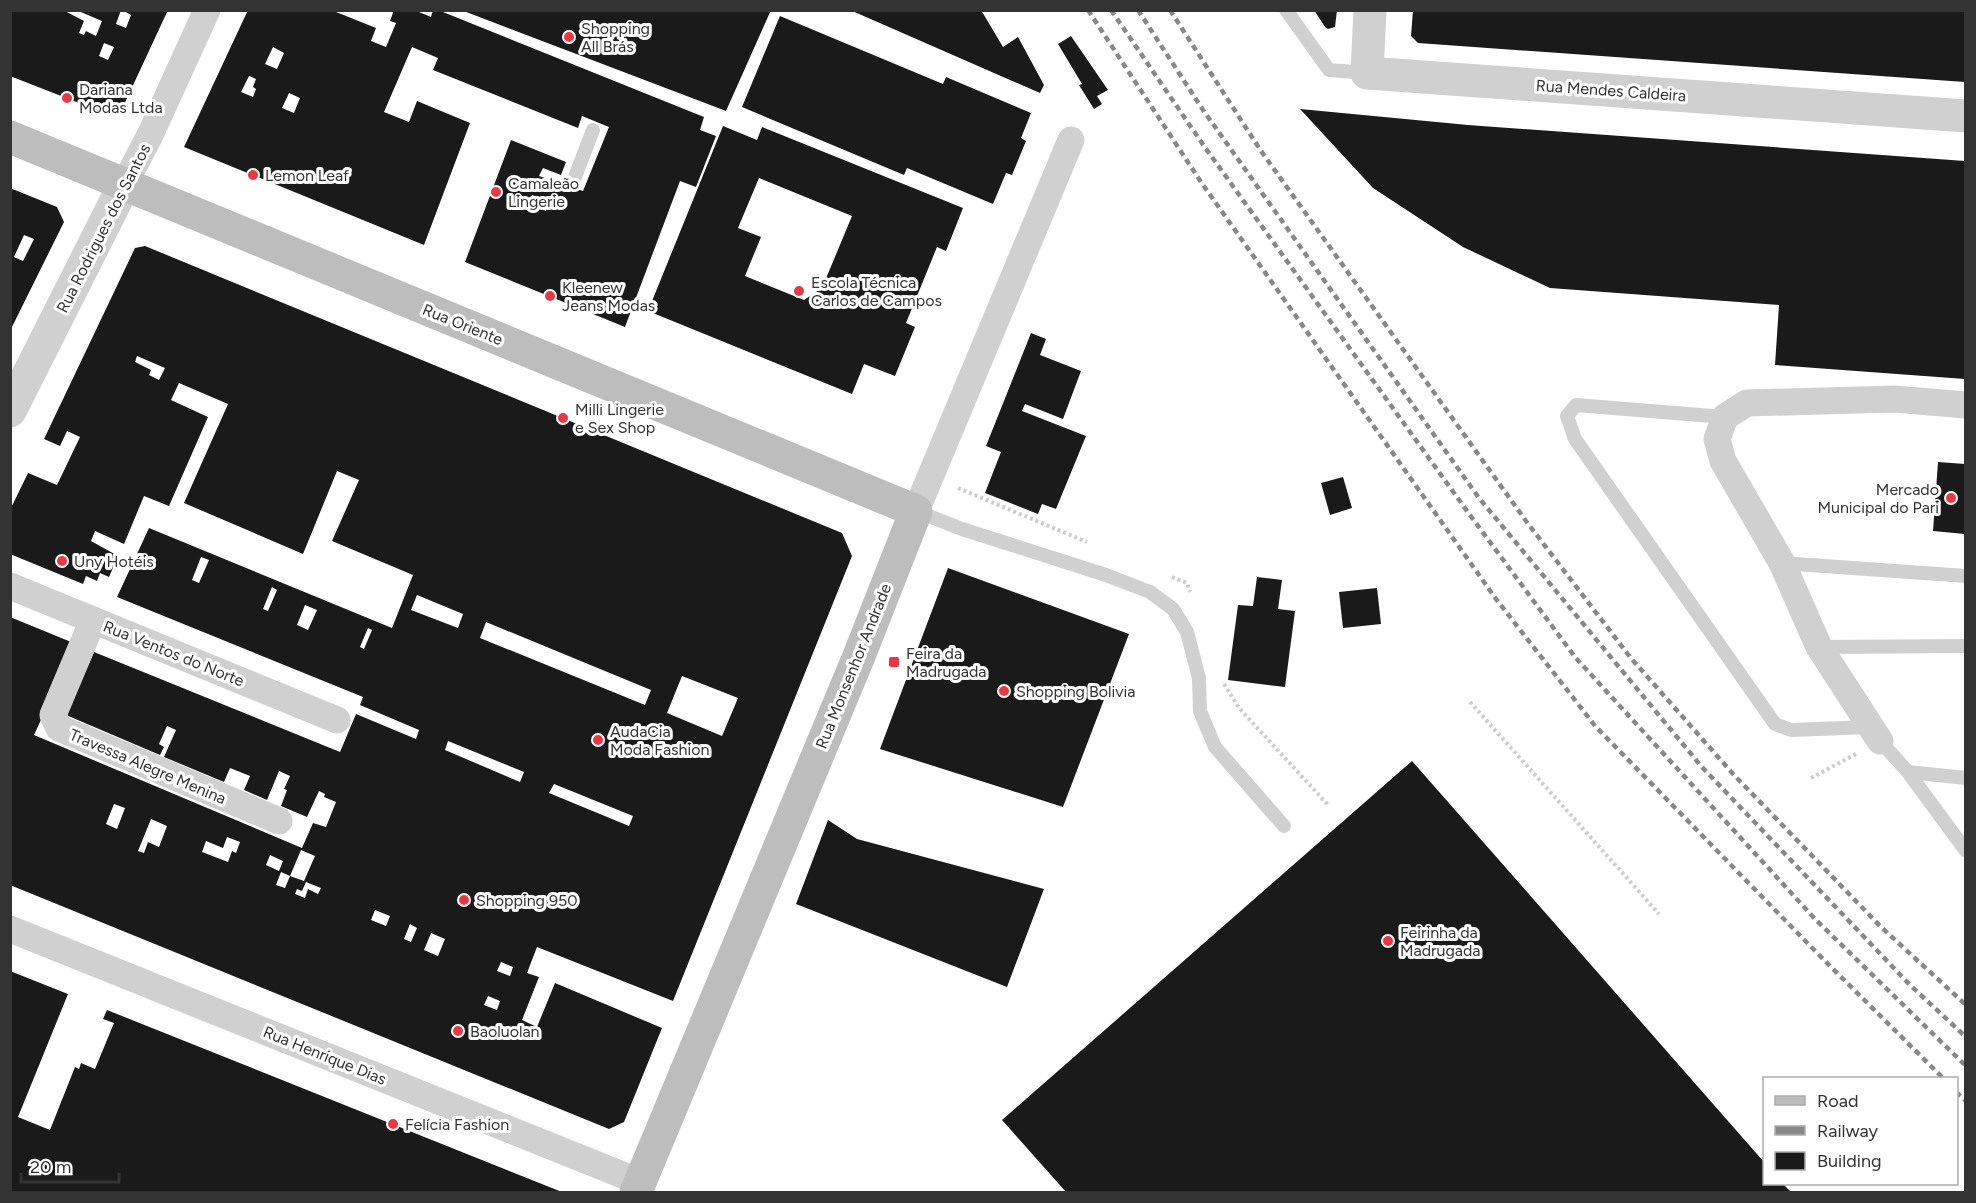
<svg xmlns="http://www.w3.org/2000/svg" width="1976" height="1203" font-family="Figtree,sans-serif">
<style>
.building{fill:#1a1a1a;fill-rule:evenodd}
.lines{fill:none;stroke-linecap:round;stroke-linejoin:round}
.path{stroke:#cdcdcd;stroke-width:4;stroke-dasharray:3 3;stroke-linecap:butt}
.service{stroke:#d0d0d0;stroke-width:14}
.minor{stroke:#d0d0d0;stroke-width:27}
.tertiary{stroke:#d0d0d0;stroke-width:33}
.secondary{stroke:#bdbdbd;stroke-width:33}
.rail{stroke:#888;stroke-width:4.5;stroke-dasharray:6 4.5;stroke-linecap:butt}
.poi-dot{fill:#e63946;stroke:#fff;stroke-width:2}
.labels{text-anchor:middle;stroke-width:6;stroke-linejoin:round;paint-order:stroke}
.poi-label{font-size:16px;fill:#333;stroke:#fff;text-anchor:start}
.street-label{font-size:16px;fill:#333;stroke:#fff}
</style>
<rect width="100%" height="100%" fill="#fff"/>
<g class="building">
<path d="M10,10H63L84,21L79,33L84,35L86,31L96,36L102,21L76,10H121L116,24L126,28L131,15L122,10H168L122,109L107,114L10,76ZM104,43L114,47L108,60L99,56Z"/>
<path d="M248,10H331L376,28L371,41L386,47L396,23L390,21L394,10H420L419,12L431,17L433,10H438L704,117L700,130L716,136L696,187L680,181L625,327L465,262L511,140L566,162L561,175L543,168L539,176L583,191L609,127L582,116L578,128L433,70L438,58L412,47L384,112L409,122L417,101L470,123L424,245L184,147ZM273,47L284,53L277,69L265,64ZM249,76L256,79L253,87L256,89L253,97L241,92ZM289,93L300,98L294,113L282,108ZM532,195L550,202L546,211L528,204Z"/>
<polygon points="461,10 771,10 726,111"/>
<polygon points="850,10 981,10 1003,47 1018,37 1044,85 1040,93"/>
<polygon points="1314,10 1337,10 1335,27 1328,29 1325,27"/>
<polygon points="1413,10 1965,10 1965,82 1418,43 1411,36"/>
<polygon points="780,16 943,84 946,77 1031,113 1021,138 1026,141 1012,175 1006,173 993,204 907,168 904,175 742,107"/>
<polygon points="1071,36 1108,90 1097,96 1102,104 1094,109 1079,85 1082,84 1058,44"/>
<polygon points="1300,109 1468,125 1965,161 1965,379 1775,365 1779,305 1550,288 1463,247 1373,188"/>
<path d="M723,126L757,140L762,127L963,208L946,251L937,247L906,323L915,327L895,376L864,364L852,394L648,311ZM759,178L852,216L822,288L804,300L745,276L761,237L738,228Z"/>
<path d="M10,188L57,207L64,222L10,331ZM24,235L34,239L23,261L14,257Z"/>
<path d="M145,246L842,533L852,556L673,1001L537,947L527,973L539,977L522,1020L537,1027L555,983L662,1028L624,1122L609,1129L10,885V617L76,644L34,735L302,848L313,823L326,827L336,802L324,797L325,794L319,791L307,817L281,806L287,790L284,789L290,776L279,771L267,800L244,790L250,776L230,768L224,782L164,757L176,730L167,726L159,744L164,747L160,755L66,715L94,652L340,752L356,714L416,739L419,730L360,705L363,697L117,597L149,528L392,628L413,575L332,541L359,480L337,471L303,554L184,503L228,404L179,383L171,400L208,417L169,506L144,496L124,544L95,531L91,541L118,556L109,577L100,573L97,581L86,576L83,584L10,554V510L28,473L57,485L80,437L67,431L60,446L44,439L135,248ZM137,356L165,368L159,380L149,375L151,370L135,362ZM201,557L209,560L199,583L192,580ZM272,587L277,590L268,611L263,609ZM417,595L463,614L458,628L411,610ZM305,605L317,610L308,630L297,625ZM486,622L651,690L645,705L480,638ZM368,628L372,630L364,649L360,647ZM682,676L738,698L722,736L667,713ZM448,741L524,772L520,782L445,750ZM554,784L633,816L629,826L549,793ZM114,804L125,808L117,829L106,824ZM151,819L167,826L159,847L148,842L144,853L138,851ZM227,837L240,842L236,853L232,851L228,862L202,852L206,841L223,848ZM301,850L315,856L304,881L290,876ZM270,855L283,861L279,871L266,865ZM281,872L290,876L285,888L276,885ZM306,882L321,888L318,894L308,889L305,898L295,894L297,889L302,891ZM375,910L390,916L386,926L371,920ZM410,924L417,928L411,942L404,939ZM431,933L445,939L438,956L424,950ZM501,962L513,967L510,976L497,971ZM488,996L500,1001L497,1010L484,1005Z"/>
<polygon points="1031,333 1046,339 1040,355 1081,371 1063,419 1025,404 1022,411 1086,436 1056,509 1042,504 1038,514 985,493 1001,452 986,446"/>
<polygon points="1938,462 1965,464 1965,534 1933,531"/>
<polygon points="1343,477 1352,508 1330,515 1321,483"/>
<polygon points="948,568 1129,634 1063,807 880,749"/>
<polygon points="1257,577 1282,580 1278,609 1295,611 1285,687 1228,680 1238,605 1253,606"/>
<polygon points="1377,588 1381,624 1343,628 1339,592"/>
<polygon points="1412,761 1764,1162 1764,1184 1783,1184 1791,1192 1066,1192 1002,1120"/>
<polygon points="828,820 857,839 1044,889 1007,987 796,904"/>
<polygon points="10,971 68,994 18,1117 50,1130 75,1067 79,1069 81,1063 95,1069 114,1023 103,1019 107,1010 562,1192 10,1192"/>
</g>
<g class="lines">
<g class="path">
<polyline points="958,488 1087,542"/>
<polyline points="1172,577 1187,583 1190,592"/>
<polyline points="1224,684 1239,708 1329,806"/>
<polyline points="1470,702 1659,914"/>
<polyline points="1811,778 1856,754"/>
</g>
<g class="service">
<polyline points="1286,10 1329,70 1367,73"/>
<polyline points="575,177 593,130"/>
<polyline points="1725,417 1576,405 1567,416 1575,439 1775,724 1791,730 1870,727"/>
<polyline points="916,511 962,529 1106,575 1150,592 1173,609 1187,632 1199,678 1200,711 1215,747 1284,826"/>
<polyline points="1782,563 1966,576"/>
<polyline points="1819,647 1966,646"/>
<polyline points="1880,741 1908,772 1966,851"/>
<polyline points="1908,772 1966,778"/>
</g>
<g class="minor">
<polyline points="124,185 151,133 207,10"/>
<polyline points="916,511 1071,140"/>
<polyline points="10,586 337,720"/>
<polyline points="93,620 53,715 59,728 279,821"/>
<polyline points="1880,741 1819,647 1782,563 1723,461 1717,439 1725,417 1747,403 1894,399 1966,405"/>
<polyline points="10,929 640,1182"/>
</g>
<g class="tertiary">
<polyline points="1370,10 1367,73 1966,116"/>
<polyline points="10,411 124,185"/>
</g>
<polyline class="secondary" points="10,137 916,511 859,656 636,1192"/>
<g class="rail">
<polyline points="1088,10 1201,182 1496,599 1596,727 1824,960 1943,1078"/>
<polyline points="1111,10 1204,146 1467,511 1575,657 1815,919 1966,1066"/>
<polyline points="1138,10 1203,110 1479,498 1701,766 1910,985 1966,1037"/>
<polyline points="1170,10 1261,151 1526,521 1630,657 1733,774 1881,927 1966,1005"/>
<polyline points="1956,1092 1966,1101"/>
</g>
</g>
<g class="poi-dot">
<circle cx="569" cy="37" r="6"/>
<circle cx="67" cy="98" r="6"/>
<circle cx="253" cy="175" r="6"/>
<circle cx="496" cy="192" r="6"/>
<circle cx="799" cy="291" r="6"/>
<circle cx="550" cy="296" r="6"/>
<circle cx="563" cy="418" r="6"/>
<circle cx="1951" cy="498" r="6"/>
<circle cx="62" cy="561" r="6"/>
<rect x="888" y="656" width="12" height="12" rx="3"/>
<circle cx="1004" cy="691" r="6"/>
<circle cx="598" cy="740" r="6"/>
<circle cx="464" cy="900" r="6"/>
<circle cx="1388" cy="941" r="6"/>
<circle cx="458" cy="1031" r="6"/>
<circle cx="393" cy="1124" r="6"/>
</g>
<g class="labels">
<g class="poi-label">
<text x="581" y="34">Shopping<tspan x="581" dy="18">All Brás</tspan></text>
<text x="79" y="95">Dariana<tspan x="79" dy="18">Modas Ltda</tspan></text>
<text x="265" y="181">Lemon Leaf</text>
<text x="508" y="189">Camaleão<tspan x="508" dy="18">Lingerie</tspan></text>
<text x="811" y="288">Escola Técnica<tspan x="811" dy="18">Carlos de Campos</tspan></text>
<text x="562" y="293">Kleenew<tspan x="562" dy="18">Jeans Modas</tspan></text>
<text x="575" y="415">Milli Lingerie<tspan x="575" dy="18">e Sex Shop</tspan></text>
<text x="1939" y="495" text-anchor="end">Mercado<tspan x="1939" dy="18">Municipal do Pari</tspan></text>
<text x="74" y="567">Uny Hotéis</text>
<text x="906" y="659">Feira da<tspan x="906" dy="18">Madrugada</tspan></text>
<text x="1016" y="697">Shopping Bolivia</text>
<text x="610" y="737">AudaCia<tspan x="610" dy="18">Moda Fashion</tspan></text>
<text x="476" y="906">Shopping 950</text>
<text x="1400" y="938">Feirinha da<tspan x="1400" dy="18">Madrugada</tspan></text>
<text x="470" y="1037">Baoluolan</text>
<text x="405" y="1130">Felícia Fashion</text>
</g>
<g class="street-label">
<text transform="translate(1611 90) rotate(4)" y="6">Rua Mendes Caldeira</text>
<text transform="translate(103 228) rotate(-63)" y="6">Rua Rodrigues dos Santos</text>
<text transform="translate(463 324) rotate(22)" y="6">Rua Oriente</text>
<text transform="translate(174 653) rotate(22)" y="6">Rua Ventos do Norte</text>
<text transform="translate(853 666) rotate(-68)" y="6">Rua Monsenhor Andrade</text>
<text transform="translate(148 766) rotate(23)" y="6">Travessa Alegre Menina</text>
<text transform="translate(325 1055) rotate(22)" y="6">Rua Henrique Dias</text>
</g>
</g>
<rect width="1976" height="1203" fill="none" stroke="#333333" stroke-width="24"/>
<rect x="1763" y="1077" width="195" height="108" fill="#ffffff" stroke="#adadad" stroke-width="1.5"/>
<rect x="1775" y="1096" width="30" height="9" fill="#bdbdbd" stroke="#adadad" stroke-width="1.5"/>
<text x="1817" y="1107" font-size="18" fill="#333333">Road</text>
<rect x="1775" y="1126" width="30" height="9" fill="#888888" stroke="#adadad" stroke-width="1.5"/>
<text x="1817" y="1137" font-size="18" fill="#333333">Railway</text>
<rect x="1775" y="1152" width="30" height="18" fill="#1a1a1a" stroke="#adadad" stroke-width="1.5"/>
<text x="1817" y="1167" font-size="18" fill="#333333">Building</text>
<path d="M21 1173v9h98v-9" fill="none" stroke="#333333" stroke-width="3"/>
<text x="30" y="1173" font-size="18" fill="#333333" stroke="#ffffff" stroke-width="4.5" paint-order="stroke">20 m</text>
</svg>
